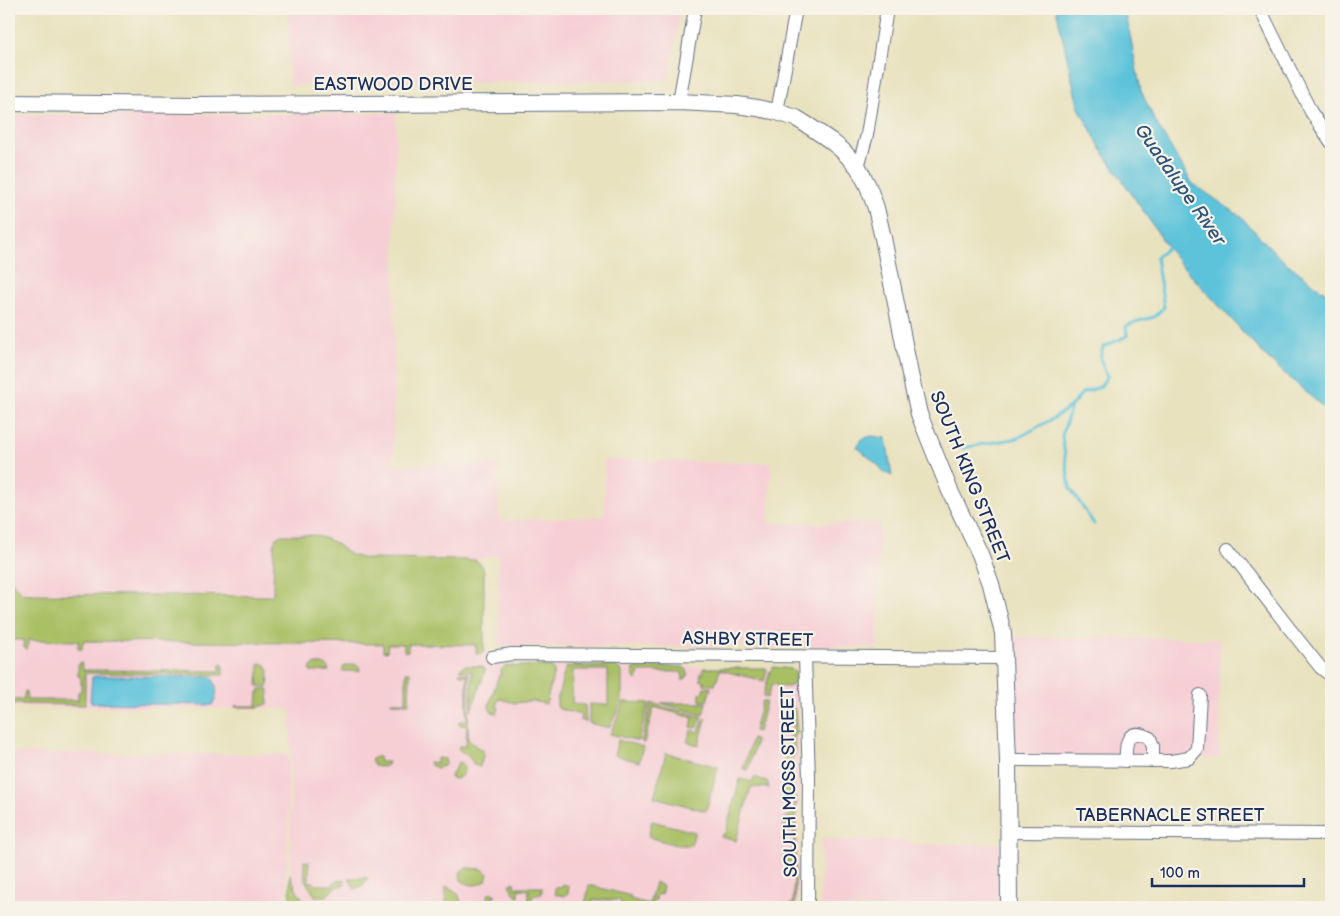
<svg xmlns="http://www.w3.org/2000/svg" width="1340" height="916" font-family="'Balsamiq Sans',sans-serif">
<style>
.built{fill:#f6cfd5}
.green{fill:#a9bf64;stroke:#627761}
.water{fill:#5dc3da;stroke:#3c799c}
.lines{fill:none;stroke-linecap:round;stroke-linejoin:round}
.stream{stroke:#5dc3da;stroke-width:3}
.minor-casing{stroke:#636e80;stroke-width:14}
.major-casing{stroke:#636e80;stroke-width:18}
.minor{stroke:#fff;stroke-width:12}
.major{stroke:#fff;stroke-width:16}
.labels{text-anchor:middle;stroke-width:4.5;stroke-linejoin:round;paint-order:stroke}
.street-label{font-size:18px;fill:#1b2f5e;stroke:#f7f3e8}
.water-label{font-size:19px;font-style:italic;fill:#2c547d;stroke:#f7f3e8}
</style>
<rect width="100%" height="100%" fill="#f7f3e8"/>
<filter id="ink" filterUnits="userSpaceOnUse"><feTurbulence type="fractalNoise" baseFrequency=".02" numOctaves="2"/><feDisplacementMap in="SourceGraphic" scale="10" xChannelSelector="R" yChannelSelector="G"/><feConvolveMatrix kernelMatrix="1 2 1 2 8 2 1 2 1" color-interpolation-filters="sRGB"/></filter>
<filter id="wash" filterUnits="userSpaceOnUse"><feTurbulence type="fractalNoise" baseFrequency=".0096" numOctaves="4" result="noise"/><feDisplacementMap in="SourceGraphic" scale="20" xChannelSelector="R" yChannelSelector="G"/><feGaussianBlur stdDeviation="1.12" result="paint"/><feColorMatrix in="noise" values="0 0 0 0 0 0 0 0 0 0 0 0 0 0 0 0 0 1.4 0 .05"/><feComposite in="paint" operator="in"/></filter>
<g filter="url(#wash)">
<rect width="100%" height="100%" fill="#e9e2bf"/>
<g class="built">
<polygon points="288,9 681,9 668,80 289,85"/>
<polygon points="396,113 393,465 498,464 499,521 605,516 604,460 771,463 769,524 879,523 878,647 499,646 498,555 474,560 366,559 351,555 335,543 274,544 273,594 271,596 32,594 22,593 15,586 9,578 9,115"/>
<polygon points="1010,637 1220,639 1219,758 1015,755 1014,685"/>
<polygon points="9,640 485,645 485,665 796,668 799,760 798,907 290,907 291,709 9,707"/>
<polygon points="9,753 289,754 286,907 9,907"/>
<polygon points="821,840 908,840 909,844 1001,844 1001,907 820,907"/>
</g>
<g class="green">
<path d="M281,535H314L324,538L335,543L351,555L366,559L474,560C480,562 482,565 484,571V651L480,654H476V645L408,644V651L405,652L404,651V644H388L387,651L386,652L383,651V644L83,641L82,648L81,650L78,648V641L28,640V648L25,649L24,647V640H9V578L22,593L32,594L271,596L273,593L274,544L276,538Z"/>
<polygon points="81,662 83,670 220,671 220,664 222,663 223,664 223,675 85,673 85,705 9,704 9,699 23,700 25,691 26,691 27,700 78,700 78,692 81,691 81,678 78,676 78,665"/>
<polygon points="262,663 266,665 269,671 268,687 258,686 259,665"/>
<path d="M317,664C323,664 328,664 329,671L311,672L310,670L312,666Z"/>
<polygon points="354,664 359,666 360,671 342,671 344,666"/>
<polygon points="464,666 481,666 485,669 485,672 484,672 484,675 471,711 472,671 459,670"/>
<polygon points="505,666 549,666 552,667 554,670 554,672 546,704 532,701 515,703 500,699 497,701 497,707 499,708 497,714 492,712 489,708 489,705 499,675 501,675 501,670"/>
<polygon points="571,666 615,666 621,670 622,673 622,702 609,728 589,723 589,704 608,705 608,670 573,670 572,704 585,705 586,722 580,720 581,715 559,709 557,706 557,700 565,670 567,667"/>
<path d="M639,667H683L687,670L688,676L683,681L682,672H639L637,680C633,678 632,674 634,669Z"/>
<path d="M773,667L792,669L795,672L797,677H795V680H796C792,691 780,686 772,684L767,698L763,697L770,671Z"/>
<polygon points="704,668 766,668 767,670 764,681 720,670 715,685 704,684 704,681 700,680 701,672 701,671 701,674 704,674 704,671 702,670"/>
<polygon points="406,672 410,672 409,703 391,703 391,702 406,702"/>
<path d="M459,673H469L468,740L484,752L480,767L474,765C469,754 463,755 458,748L459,746H466L467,725H460L458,723L460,721H467V675H461Z"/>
<polygon points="704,687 711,687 707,701 700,701 700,693 704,692"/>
<polygon points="260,689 269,689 268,704 259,707 235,707 235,706 257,706 258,692 260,692"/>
<polygon points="762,701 766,702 758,732 754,731"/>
<polygon points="624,702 649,703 638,741 610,734"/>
<polygon points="651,703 702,717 697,728 691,727 693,718 654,707 644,743 641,742"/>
<polygon points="661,703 706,703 703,715"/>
<polygon points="790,706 794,708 795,710 797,732 794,732 795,754 787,768 782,766 793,725 795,725 795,723 786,719"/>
<polygon points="705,718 706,719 699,745 687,742 691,730 698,732"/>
<polygon points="752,739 756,741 748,770 743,769"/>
<polygon points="618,740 643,747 639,762 614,755"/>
<polygon points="666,753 718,767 706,811 654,797"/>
<polygon points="375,757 379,757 380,762 388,762 387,765 383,767 374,766 371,760"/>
<polygon points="437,758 445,759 446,762 444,766 437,768 430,765 429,762 437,763"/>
<path d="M458,762H460L464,766C465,775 459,781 450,778C451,774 456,768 458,762Z"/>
<polygon points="754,777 767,781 769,788 751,787 736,841 721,837 722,834 725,834 740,779 752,782"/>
<path d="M783,783L790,784L794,787L793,790L791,792L796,799L795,907H786L793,903L794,865L792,861L784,864C783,853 784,854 794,849V834L791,830L785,833H784V819L794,813L795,798L792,794L786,797L781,787Z"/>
<polygon points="652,821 695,832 691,845 676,845 648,837"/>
<polygon points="304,861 309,862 309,882 314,882 315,885 333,885 334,882 338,882 338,880 343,880 345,878 344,885 335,887 327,896 315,896 305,880"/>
<path d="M467,868L483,869L488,874L486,881C477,886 470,887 461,880L460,874L462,870Z"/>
<polygon points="290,874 297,891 302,898 301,903 299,905 290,904"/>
<polygon points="349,878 368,878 363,885 355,889"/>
<polygon points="514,882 515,888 516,888 517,887 542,887 542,894 538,894 533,896 531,901 531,907 528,907 529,890 519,889 519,896 517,896 515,894 509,885"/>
<polygon points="655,882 663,886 661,895 657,894 656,900 654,900 652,906 621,906 620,900 592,900 592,907 586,907 585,905 589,885 631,896 630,899 649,904"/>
<polygon points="563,884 569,886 568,893 564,896 555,894 555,887 562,887"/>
<path d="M446,887C458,890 461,896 461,907H446Z"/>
<polygon points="490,892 496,895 493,896 493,907 486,907 487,897"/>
</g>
<g class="water">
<polygon points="1056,9 1125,9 1141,91 1155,121 1192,183 1240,216 1279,257 1331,297 1331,414 1267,358 1175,258 1101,149 1078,106"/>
<polygon points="872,436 886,438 892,476 883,472 880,467 857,447 861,439"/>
<path d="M95,676L211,677C218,684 218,698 212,705L96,703L91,702L90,700L92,677Z"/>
</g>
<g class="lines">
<g class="stream">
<polyline points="1071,406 1062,436 1070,488 1094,524"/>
<polyline points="962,448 1018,438 1054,418 1072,405 1082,393 1100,387 1107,377 1100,358 1103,347 1127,336 1126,326 1135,322 1154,317 1164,307 1156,257 1171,245"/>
</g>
</g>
</g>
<g filter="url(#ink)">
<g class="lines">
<g class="minor-casing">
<g id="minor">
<polyline points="1260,9 1311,112 1331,142"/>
<polyline points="679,102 695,9"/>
<polyline points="777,112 796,9"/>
<polyline points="858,167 867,135 887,9"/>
<polyline points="1228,549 1289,628 1320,667 1331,676"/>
<polyline points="492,657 512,654 1004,658"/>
<polyline points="805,657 809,778 808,907"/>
<polyline points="1008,760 1171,761 1189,758 1197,749 1200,695"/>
<path d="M1126,761C1125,743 1127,726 1150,738L1153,746V761"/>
<polyline points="1009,832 1331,834"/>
</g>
</g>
<g class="major-casing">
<polyline id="major" points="9,103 194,105 679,102 737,105 757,108 777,112 796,118 812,128 831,141 843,151 858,167 868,186 876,208 883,238 910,374 919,414 950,491 980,554 991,584 1003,633 1008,760 1009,907"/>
</g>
<use href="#minor" class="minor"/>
<use href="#major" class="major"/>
</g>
</g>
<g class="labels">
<g class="street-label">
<text x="393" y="90">EASTWOOD DRIVE</text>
<text transform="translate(970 477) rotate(68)" y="6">SOUTH KING STREET</text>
<text transform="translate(748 639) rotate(1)" y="6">ASHBY STREET</text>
<text transform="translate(789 782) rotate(-91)" y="6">SOUTH MOSS STREET</text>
<text x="1170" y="821">TABERNACLE STREET</text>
</g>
<g class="water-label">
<text transform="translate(1181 184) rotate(55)" y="7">Guadalupe River</text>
</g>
</g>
<rect width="1340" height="916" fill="none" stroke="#f7f3e8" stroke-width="30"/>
<path d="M1152 878v8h152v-8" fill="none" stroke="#1b2f5e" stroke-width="2.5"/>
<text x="1160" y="878" font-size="15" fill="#1b2f5e" stroke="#f7f3e8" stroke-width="4" paint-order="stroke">100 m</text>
</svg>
